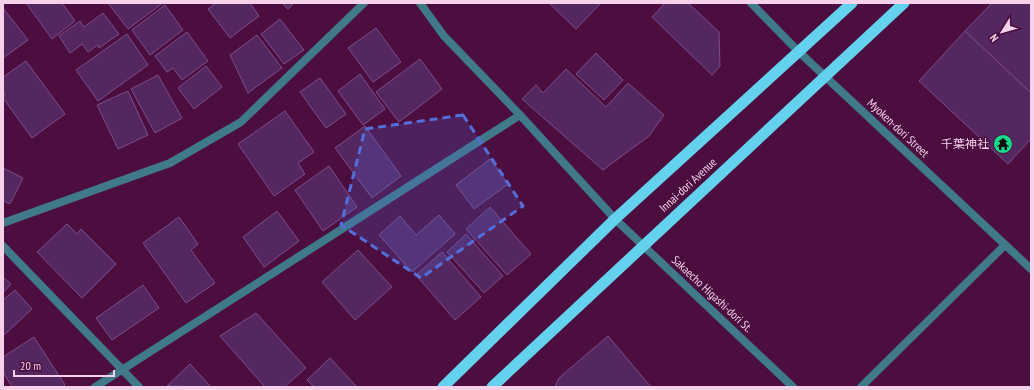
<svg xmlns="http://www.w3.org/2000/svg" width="1034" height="390" font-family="'PT Sans Narrow','Noto Sans JP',sans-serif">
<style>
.building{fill:#542761;stroke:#7c4e8b}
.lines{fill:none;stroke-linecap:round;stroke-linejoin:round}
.minor{stroke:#407989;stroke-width:8}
.tertiary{stroke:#407989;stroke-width:8}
.trunk{stroke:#64d2ee;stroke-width:11}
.marked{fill:#536fdc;fill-opacity:0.2;stroke:#536fdc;stroke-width:3;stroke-dasharray:8 5;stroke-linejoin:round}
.labels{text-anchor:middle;stroke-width:3;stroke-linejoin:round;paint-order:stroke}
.street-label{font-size:12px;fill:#f6d1ea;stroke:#4b0e3e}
.poi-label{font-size:12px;fill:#f6d1ea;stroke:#4b0e3e;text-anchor:end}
</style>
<rect width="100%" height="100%" fill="#4b0e3e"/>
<g class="building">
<polygon points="26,3 62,3 75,21 52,39"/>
<polygon points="108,3 163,3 128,29"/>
<polygon points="216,3 250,3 259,16 230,38 208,9"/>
<polygon points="282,3 294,3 288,9"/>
<polygon points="549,3 601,3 576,29"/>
<polygon points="665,3 688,3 719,32 720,66 712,75 652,17"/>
<polygon points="992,3 1031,3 1031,93 965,31"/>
<polygon points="165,5 183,30 150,55 132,30"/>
<polygon points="3,8 28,40 3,58"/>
<polygon points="103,13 119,34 99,48 98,45 88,52 82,44 70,53 59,36 80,21 84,27"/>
<polygon points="280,19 304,50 284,64 261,34"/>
<polygon points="376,28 401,62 373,82 348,48"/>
<polygon points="965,31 1031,93 1031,139 1008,164 919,81"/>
<polygon points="187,32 208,61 182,80 173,68 167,72 155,56"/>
<polygon points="127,34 148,65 98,101 76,70"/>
<polygon points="257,35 282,68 248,93 230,55"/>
<polygon points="596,53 623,80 604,100 576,74"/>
<polygon points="420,59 442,89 399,122 376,92"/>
<polygon points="26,61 65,114 32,138 3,98 5,94 3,91 3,77"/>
<polygon points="206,66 222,87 194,109 178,88"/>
<polygon points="566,69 606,107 628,83 664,115 649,136 603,170 522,99 536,85 543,93"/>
<polygon points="360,74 385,109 363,125 338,91"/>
<polygon points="158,75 182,118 155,133 131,89"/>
<polygon points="320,78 346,114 326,128 300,92"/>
<polygon points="128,91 148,135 118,149 97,105"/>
<polygon points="285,111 314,152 298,163 305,174 274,196 238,144"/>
<polygon points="365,126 401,176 372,198 335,148"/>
<polygon points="490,159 508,184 474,209 456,185"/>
<polygon points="329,166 357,207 323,231 295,190"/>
<polygon points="3,168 23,178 10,204 3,201"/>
<polygon points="490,207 531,254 507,275 466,229"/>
<polygon points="277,211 299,241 264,267 243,237"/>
<polygon points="439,215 455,234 412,272 379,235 400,216 416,235"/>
<polygon points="179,217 198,244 191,250 215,283 186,303 143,243"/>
<polygon points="67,224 77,234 81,229 116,264 82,298 37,252"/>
<polygon points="466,234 503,276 484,293 447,252"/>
<polygon points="358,250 392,287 355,320 322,282"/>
<polygon points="442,252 481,297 455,320 416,275"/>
<polygon points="3,277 11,284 3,293"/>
<polygon points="143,285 159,308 112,340 96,318"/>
<polygon points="15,290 32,309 3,336 3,300"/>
<polygon points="256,313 306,368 284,387 265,387 220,336"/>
<polygon points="608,336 651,387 555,387 559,378"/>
<polygon points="34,337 65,385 63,387 12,387 3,372 3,357"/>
<polygon points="330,358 357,387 314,387 307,380"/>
<polygon points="190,364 211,387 167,386"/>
</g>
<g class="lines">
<g class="minor">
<polyline points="420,3 444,36 520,115 615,219"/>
<polyline points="3,223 170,163 241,122 364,3"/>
<polyline points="3,246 139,387"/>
<polyline points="95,387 520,115"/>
<polyline points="861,387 1005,245"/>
</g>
<g class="tertiary">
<polyline points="751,3 799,52 1031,269"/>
<polyline points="615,219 793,387"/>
</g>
<g class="trunk">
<polyline points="443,387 615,219 852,3"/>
<polyline points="492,387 904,3"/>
</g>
</g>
<path class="marked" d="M463,115L523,206L421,278L341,225L365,129Z"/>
<defs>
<g id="temple-disc" transform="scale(1)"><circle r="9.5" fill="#13d989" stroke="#4b0e3e"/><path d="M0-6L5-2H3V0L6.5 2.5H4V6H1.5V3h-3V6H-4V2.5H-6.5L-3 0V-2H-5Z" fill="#111"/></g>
</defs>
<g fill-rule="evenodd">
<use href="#temple-disc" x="1003" y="144"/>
</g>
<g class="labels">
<g class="street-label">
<text transform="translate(898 128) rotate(43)" y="4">Myoken-dori Street</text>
<text transform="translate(688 185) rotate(-43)" y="4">Innai-dori Avenue</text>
<text transform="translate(712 294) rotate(43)" y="4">Sakaecho Higashi-dori St.</text>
</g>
<g class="poi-label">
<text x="989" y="148">千葉神社</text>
</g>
</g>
<rect width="1034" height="390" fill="none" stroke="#f6d1ea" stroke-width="8"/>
<g transform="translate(1002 32) rotate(233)" stroke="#4b0e3e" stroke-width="3" paint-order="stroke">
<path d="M0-3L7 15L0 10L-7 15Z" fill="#f6d1ea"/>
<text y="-6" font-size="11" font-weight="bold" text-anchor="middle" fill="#f6d1ea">N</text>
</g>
<path d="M14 370v6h100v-6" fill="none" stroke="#f6d1ea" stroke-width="2"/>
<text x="20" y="370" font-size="12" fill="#f6d1ea" stroke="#4b0e3e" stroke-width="3" paint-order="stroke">20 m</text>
</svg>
